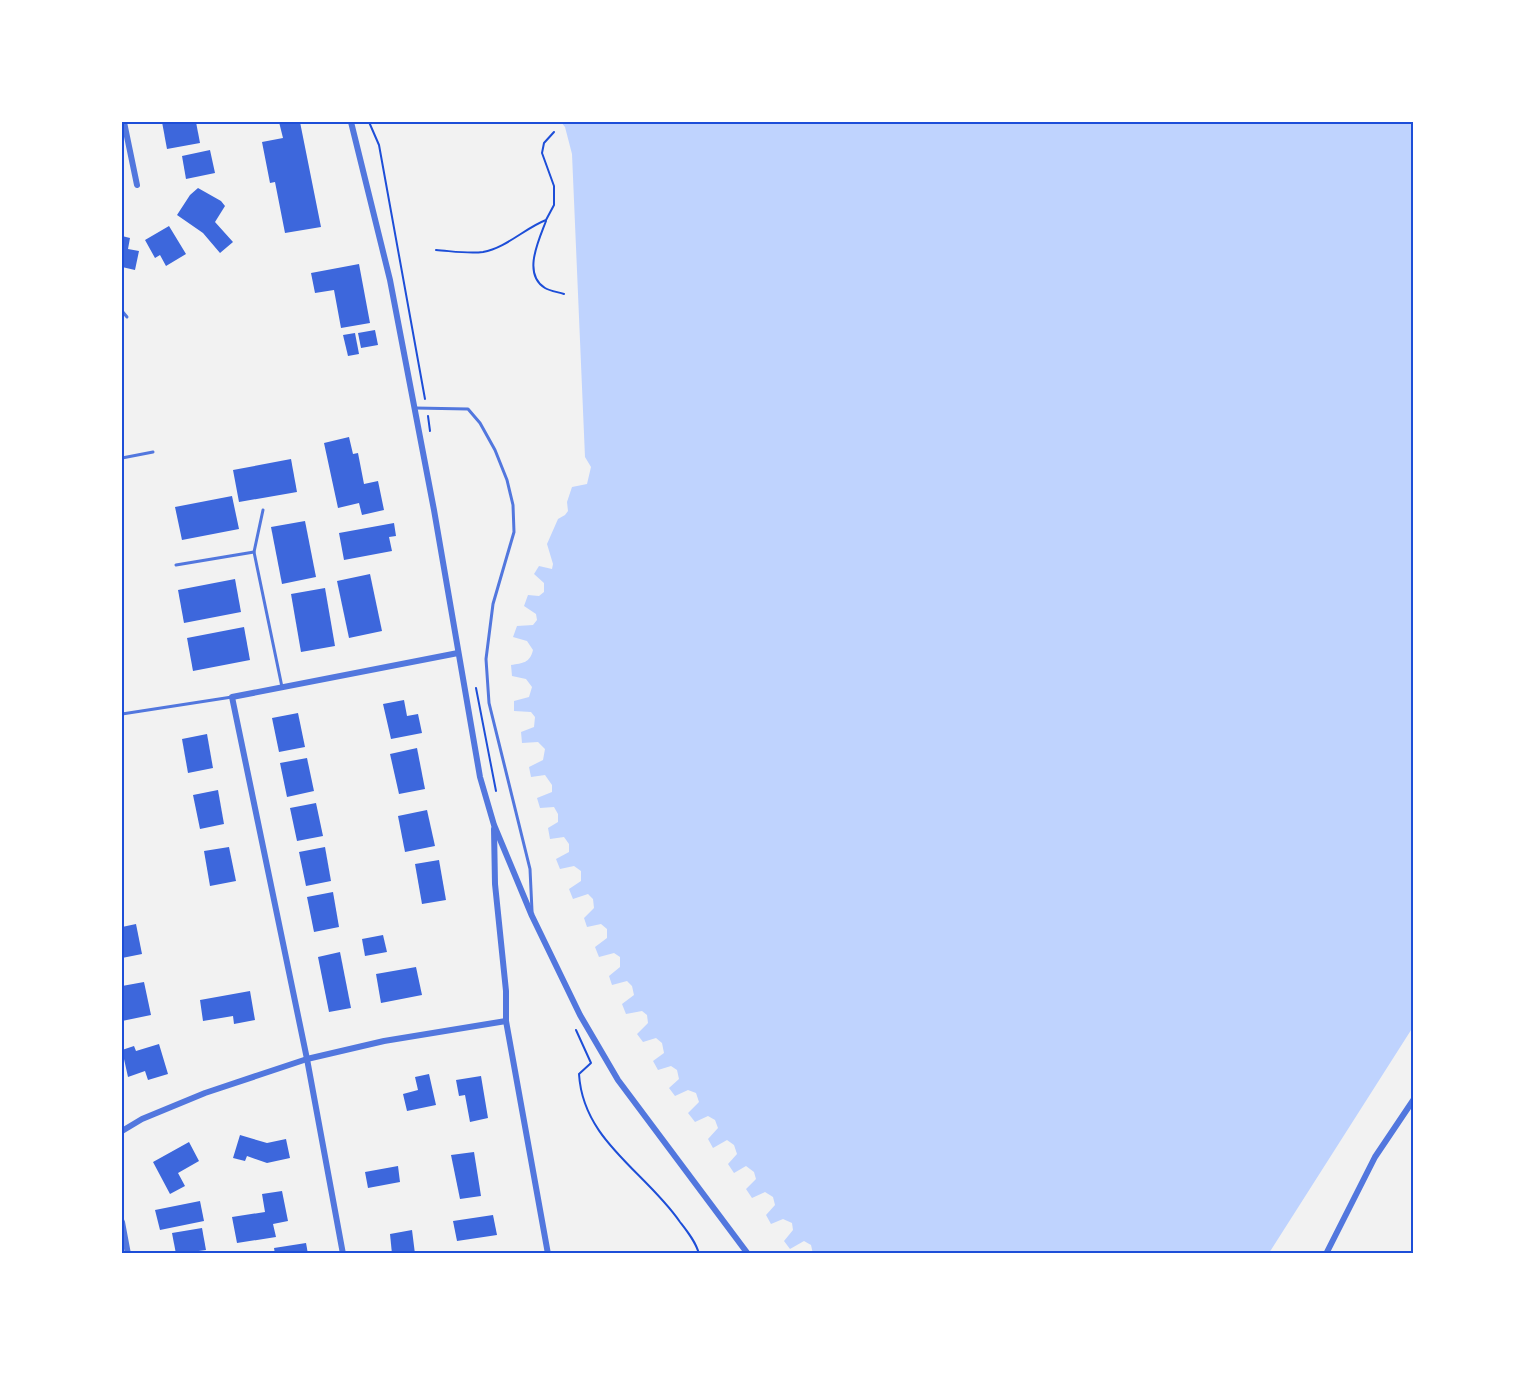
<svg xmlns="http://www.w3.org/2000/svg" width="1535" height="1375" font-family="Montserrat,sans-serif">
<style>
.water{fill:#bfd3fe}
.building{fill:#3d67dc}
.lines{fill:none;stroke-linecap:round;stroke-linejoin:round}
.path{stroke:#1d4ed8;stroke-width:2}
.service{stroke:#5277de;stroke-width:3}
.minor{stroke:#5277de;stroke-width:6}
.neatline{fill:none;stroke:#1d4ed8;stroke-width:2}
</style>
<rect width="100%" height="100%" fill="#f2f2f2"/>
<path class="water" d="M561,122H1413V1027L1269,1253L813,1254L811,1245L804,1241L790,1249L784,1241L793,1230L792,1223L783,1219L771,1224L766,1215L775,1205L773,1197L765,1192L752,1198L746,1189L756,1179L754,1172L746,1166L734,1173L728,1164L737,1154L734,1145L727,1140L713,1148L708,1139L718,1128L715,1120L708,1116L695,1122L688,1113L699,1102L696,1093L688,1090L675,1096L669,1088L679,1079L677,1070L671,1066L658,1070L653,1061L664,1053L662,1043L656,1038L643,1042L637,1034L648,1023L647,1015L642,1011L626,1014L622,1004L634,995L632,986L627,981L612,985L609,976L620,967V957L614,953L599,957L595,947L607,938V929L601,924L587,927L584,918L594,908L593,899L588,894L573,899L569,889L581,881V871L574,866L560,869L556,859L569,852V844L564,837L550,839L548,828L558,822V814L554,807L540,808L537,798L552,792V785L545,775L531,777L529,767L543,760L545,749L538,742L522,743L521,732L534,727L535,717L531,712L514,711V701L529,697L532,687L526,679L512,676L511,665C523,663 530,663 533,650L527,641L513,637L517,626L533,625L537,620L536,614L524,606L528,595L539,596L544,592V583L534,574L539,566L552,569L553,564L547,544L558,519L565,515L568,511L567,502L572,487L587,484L591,467L585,457L572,154L565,127Z"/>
<g class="building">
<polygon points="162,122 196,122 200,143 167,149"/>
<polygon points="279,122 300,122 321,227 285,233 275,182 270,183 262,142 283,138"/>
<polygon points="210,150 215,173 186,179 182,156"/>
<polygon points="198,188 221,201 225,206 215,222 233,242 220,253 203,233 177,215 190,195"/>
<polygon points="169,226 186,254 166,266 160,255 155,258 145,240"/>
<polygon points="122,236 130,238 128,249 139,251 135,270 122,267"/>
<polygon points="359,264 370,323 341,328 334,290 315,293 311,273"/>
<polygon points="375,330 378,345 361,348 358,333"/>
<polygon points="355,333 359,354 348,356 343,335"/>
<polygon points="349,437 353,454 358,453 364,484 378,481 384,510 362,515 359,503 338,508 324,443"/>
<polygon points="291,459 297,492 239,502 233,470"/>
<polygon points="232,496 239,529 182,540 175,507"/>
<polygon points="305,521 316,577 282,584 271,527"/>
<polygon points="394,523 396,536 389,537 392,551 344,560 339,533"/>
<polygon points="370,574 382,631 349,638 337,581"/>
<polygon points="235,579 241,612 184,623 178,590"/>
<polygon points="325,588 335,646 301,652 291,594"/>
<polygon points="244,627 250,660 193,671 187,638"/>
<polygon points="404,700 407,716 418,714 422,733 391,739 383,704"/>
<polygon points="298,713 305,747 279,752 272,718"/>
<polygon points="207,734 213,768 188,773 182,739"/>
<polygon points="417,748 425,789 399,794 390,754"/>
<polygon points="307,758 314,791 287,797 280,763"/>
<polygon points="218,790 224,824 200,829 193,795"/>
<polygon points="316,803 323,836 297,841 290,808"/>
<polygon points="427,810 435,846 405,852 398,816"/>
<polygon points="229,847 236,881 210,886 204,851"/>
<polygon points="325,847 331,881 306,886 299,852"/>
<polygon points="439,860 446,900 422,904 415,864"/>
<polygon points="333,892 339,927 314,932 307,897"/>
<polygon points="136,924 142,954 122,958 122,927"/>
<polygon points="383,935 387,952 365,956 362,939"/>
<polygon points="340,952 351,1008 329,1012 318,957"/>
<polygon points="416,967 422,995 381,1003 376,974"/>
<polygon points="144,982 151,1015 122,1021 122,986"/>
<polygon points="250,991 255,1020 234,1024 233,1016 203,1021 200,1000"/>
<polygon points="159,1044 168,1074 148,1080 145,1071 128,1077 122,1050 134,1046 136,1051"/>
<polygon points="429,1074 436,1105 407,1111 403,1094 418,1090 415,1077"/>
<polygon points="481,1076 488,1118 470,1122 465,1095 459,1096 456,1080"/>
<polygon points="240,1135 267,1143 286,1139 290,1158 267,1163 247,1156 245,1161 233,1158"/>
<polygon points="189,1142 199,1161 178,1173 185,1186 170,1194 153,1162"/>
<polygon points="474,1152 481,1196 460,1199 451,1155"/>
<polygon points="398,1166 400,1182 368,1188 365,1172"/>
<polygon points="282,1191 288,1221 273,1224 276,1237 237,1243 232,1217 265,1212 262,1194"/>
<polygon points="200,1201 204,1221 160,1230 155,1210"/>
<polygon points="493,1215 497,1235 457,1241 453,1221"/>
<polygon points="202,1228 206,1250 176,1254 172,1233"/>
<polygon points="412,1230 415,1254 392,1254 390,1234"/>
<polygon points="306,1243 308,1254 275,1254 274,1248"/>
</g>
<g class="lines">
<g class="path">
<polyline points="369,122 379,145 425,399"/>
<path d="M546,221C539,240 522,274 545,288C550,291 558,292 564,294"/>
<path d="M436,250C451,251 468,254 483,252C506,248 525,228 546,220L554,205V186L542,153L544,143L554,132"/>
<polyline points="428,416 430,431"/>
<polyline points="476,688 496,791"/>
<path d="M576,1030L591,1063L579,1074C583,1141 645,1171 680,1222C687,1231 696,1242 699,1254"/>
</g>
<g class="service">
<polyline points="122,311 127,317"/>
<polyline points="415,408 468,409 480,423 495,450 507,480 513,505 514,532 493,604 486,659 489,703 530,869 532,911"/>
<polyline points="122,458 153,452"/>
<polyline points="254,552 263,510"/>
<polyline points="176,565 254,552 282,687"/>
<polyline points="122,714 232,697"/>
</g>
<g class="minor">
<polyline points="124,122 137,185"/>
<polyline points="351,122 390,280 434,510 480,777 494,825 532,916 580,1015 618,1080 748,1254"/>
<polyline points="494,829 495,884 506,991 506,1021 548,1254"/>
<polyline points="122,1131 142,1119 205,1093 307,1059 384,1041 506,1021"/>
<polyline points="122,1222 128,1254"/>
<polyline points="343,1254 307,1059 232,697 458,653"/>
<polyline points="1326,1254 1375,1157 1414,1099"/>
</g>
</g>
<rect width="1535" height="1375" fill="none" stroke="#ffffff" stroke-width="246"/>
<rect x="123" y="123" width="1289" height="1129" class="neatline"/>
</svg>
